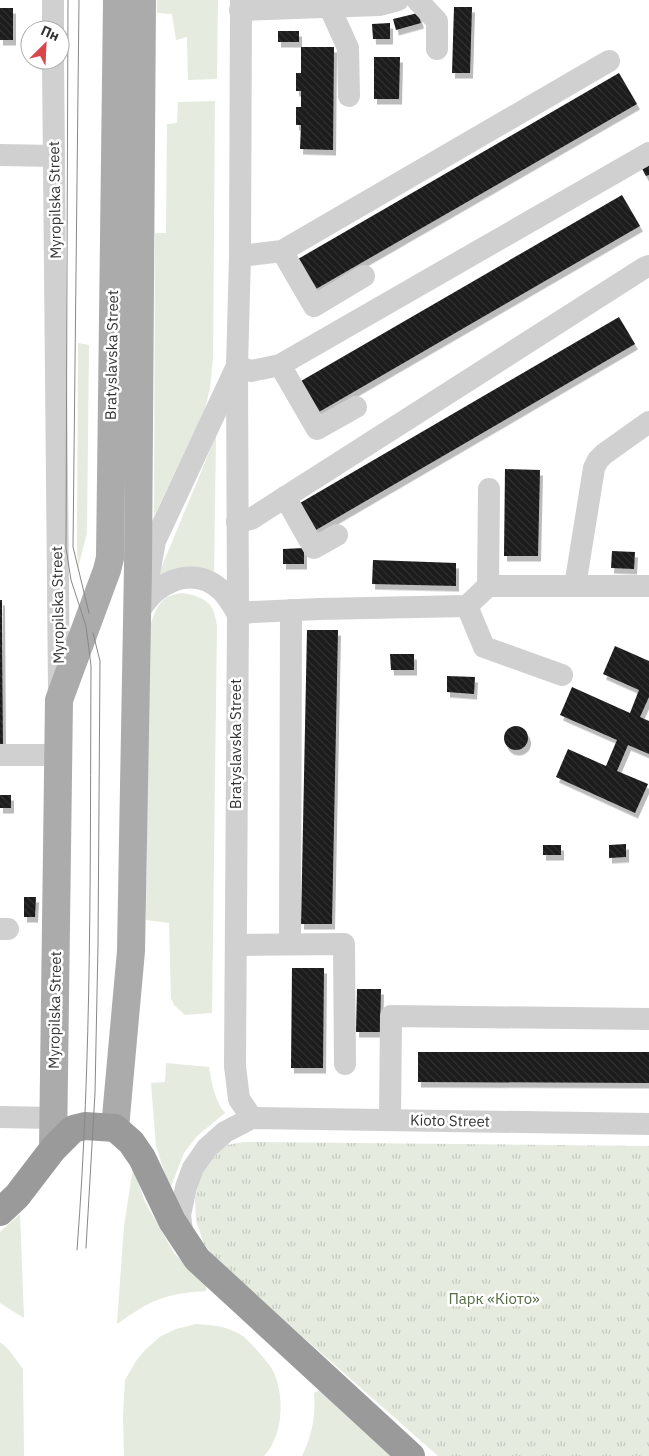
<svg xmlns="http://www.w3.org/2000/svg" width="649" height="1456" font-family="'IBM Plex Sans',sans-serif">
<style>
.grass{fill:#e5ebdf}
.park{fill:url(#park-tufts)}
.building{fill:url(#building-back-hatch);filter:url(#shadow)}
.lines{fill:none;stroke-linecap:round;stroke-linejoin:round}
.minor{stroke:#d0d0d0;stroke-width:22}
.major{stroke:#ababab;stroke-width:28}
.highway{stroke:#9a9a9a;stroke-width:28}
.tram{stroke:#888;stroke-width:1}
.labels{text-anchor:middle;stroke-width:5;stroke-linejoin:round;paint-order:stroke}
.street-label{font-size:15px;fill:#333;stroke:#fff}
.park-label{font-size:15px;fill:#546b43;stroke:#fff}
</style>
<defs>
<pattern id="park-tufts" width="24" height="20" patternUnits="userSpaceOnUse" patternTransform="scale(1.25)"><rect width="24" height="20" fill="#e5ebdf"/><path d="M3 7l-1-3M5 7V3M7 7l1-3M15 17l-1-3M17 17v-4M19 17l1-3" fill="none" stroke="#c5cac0"/></pattern>
<pattern id="building-back-hatch" width="6" height="6" patternUnits="userSpaceOnUse" patternTransform="scale(1.25)"><rect width="6" height="6" fill="#1a1a1a"/><path d="M-1 5l2 2M0 0l6 6M5-1l2 2" fill="none" stroke="#333"/></pattern>
<filter id="shadow"><feDropShadow dx="3" dy="5.5" stdDeviation="0" flood-color="#0004"/></filter>
</defs>
<rect width="100%" height="100%" fill="#fff"/>
<g class="grass">
<polygon points="157,0 218,0 217,79 188,80 187,37 176,40 172,14 157,13"/>
<polygon points="215,101 213,357 210,388 205,409 154,516 155,233 166,233 167,124 177,123 178,102"/>
<polygon points="78,343 89,345 87,533 78,568 77,546"/>
<polygon points="216,436 214,576 157,578"/>
<path d="M181,593C192,594 208,598 213,610C215,615 216,621 217,626L212,1013L185,1015L174,1005L171,998L169,923L146,920L149,632C152,619 156,603 169,596C172,595 177,594 181,593Z"/>
<path d="M166,1063L209,1067C212,1083 214,1100 225,1113L197,1136L184,1153L170,1189L156,1146L151,1083L165,1082Z"/>
<path d="M133,1168L145,1202L174,1253L206,1286V1291C192,1292 179,1293 166,1297C148,1302 133,1313 117,1324L124,1226Z"/>
<polygon points="20,1214 24,1318 0,1303 0,1232"/>
<path d="M196,1324C213,1325 229,1326 244,1337C250,1342 267,1361 272,1369C285,1393 284,1435 264,1456H124L123,1415L125,1380L136,1361L145,1350L161,1336L176,1329Z"/>
<polygon points="0,1342 8,1349 23,1369 24,1456 0,1456"/>
<path d="M323,1388L397,1456H302C312,1436 316,1415 314,1393Z"/>
</g>
<polygon class="park" points="245,1142 649,1146 649,1456 438,1456 219,1263 204,1244 196,1221 195,1198 200,1178 212,1159 226,1145"/>
<g class="building">
<polygon points="454,7 472,7 470,73 452,73"/>
<rect x="0" y="8" width="13" height="32"/>
<polygon points="418,13 421,23 396,30 393,19"/>
<polygon points="390,23 390,39 373,39 372,24"/>
<rect x="278" y="31" width="21" height="11"/>
<polygon points="301,47 334,47 333,150 300,149 301,125 296,125 296,107 301,107 301,91 296,91 296,73 301,73"/>
<polygon points="374,57 400,57 399,99 374,99"/>
<polygon points="619,73 637,104 316,289 298,259"/>
<polygon points="649,163 649,175 646,176 641,167"/>
<polygon points="622,195 640,226 319,412 301,381"/>
<polygon points="619,317 635,344 316,530 300,503"/>
<polygon points="505,469 540,470 538,556 504,556"/>
<polygon points="304,548 304,564 283,564 283,549"/>
<polygon points="612,551 635,552 634,569 611,568"/>
<polygon points="373,560 456,563 456,586 372,584"/>
<polygon points="0,600 2,600 3,748 0,748"/>
<polygon points="307,630 338,630 332,924 301,924"/>
<polygon points="615,646 649,661 649,697 640,717 649,721 649,754 628,745 617,771 648,784 635,813 556,777 568,749 606,766 617,740 560,715 572,687 630,713 639,690 603,674"/>
<polygon points="390,654 414,654 414,670 391,670"/>
<polygon points="447,676 475,677 474,694 447,692"/>
<circle cx="516" cy="738" r="12"/>
<rect x="0" y="795" width="11" height="13"/>
<polygon points="626,844 626,857 609,858 609,845"/>
<rect x="543" y="845" width="18" height="10"/>
<polygon points="24,897 36,897 35,917 24,917"/>
<polygon points="292,968 324,968 323,1068 291,1068"/>
<polygon points="357,989 381,989 380,1032 356,1032"/>
<polygon points="418,1052 649,1052 649,1083 418,1082"/>
</g>
<g class="lines">
<g class="minor">
<polyline points="53,0 53,30"/>
<polyline points="241,0 240,256 237,366 238,614 235,1066 239,1099 252,1118"/>
<polyline points="417,0 437,21 437,49"/>
<polyline points="329,6 348,48 349,96"/>
<polyline points="240,10 379,5 398,0"/>
<polyline points="53,60 59,691"/>
<polyline points="0,155 54,156"/>
<polyline points="282,251 314,306 364,276"/>
<polyline points="240,256 282,251 609,61"/>
<polyline points="280,365 317,429 356,407"/>
<polyline points="285,497 314,548 337,535"/>
<polyline points="237,522 251,519 644,268 649,266"/>
<polyline points="488,586 489,489"/>
<polyline points="575,586 594,468 598,460 604,454 649,422"/>
<polyline points="146,590 155,541 237,366 251,371 280,365 649,153"/>
<polyline points="467,606 484,647 562,675"/>
<path d="M141,608C146,602 150,595 156,591C177,574 203,572 222,591C228,597 233,606 238,614"/>
<polyline points="238,614 252,612 319,609 467,606 488,586 649,586"/>
<polyline points="0,755 58,755"/>
<polyline points="0,929 8,929"/>
<polyline points="290,944 291,610"/>
<polyline points="236,945 344,944 345,1064"/>
<polyline points="0,1117 53,1118"/>
<polyline points="390,1120 391,1016 649,1019"/>
<polyline points="183,1239 180,1215 186,1187 193,1168 207,1148 225,1132 252,1118 649,1124"/>
</g>
<g class="major">
<polyline points="115,1128 131,951 138,567 142,0"/>
<polyline points="53,1149 59,700 107,570 110,558 117,0"/>
</g>
<polyline class="highway" points="0,1212 17,1196 53,1149 73,1129 85,1126 115,1128 131,1142 142,1158 172,1221 197,1259 411,1456"/>
<g class="tram">
<path d="M68,0L66,548L71,580L86,626L91,666C90,861 92,1056 77,1250"/>
<polyline points="79,0 73,547 89,613"/>
<polyline points="86,1248 95,1093 98,944 100,661 93,633"/>
</g>
</g>
<g class="labels">
<g class="street-label">
<text transform="translate(55 200) rotate(-91)" y="5">Myropilska Street</text>
<text transform="translate(112 355) rotate(-89)" y="5">Bratyslavska Street</text>
<text transform="translate(58 605) rotate(-91)" y="5">Myropilska Street</text>
<text transform="translate(236 744) rotate(-90)" y="5">Bratyslavska Street</text>
<text transform="translate(55 1010) rotate(-89)" y="5">Myropilska Street</text>
<text transform="translate(450 1121) rotate(1)" y="5">Kioto Street</text>
</g>
<g class="park-label">
<text x="494" y="1304">Парк «Кіото»</text>
</g>
</g>
<g transform="translate(45 45) rotate(24)"><circle r="24" fill="#ffffff" stroke="#adadad"/>
<path d="M0-4L9 19L0 12L-9 19Z" fill="#d8464b"/>
<text y="-8" font-size="14" font-weight="bold" text-anchor="middle" fill="#333333">Пн</text>
</g>
</svg>
